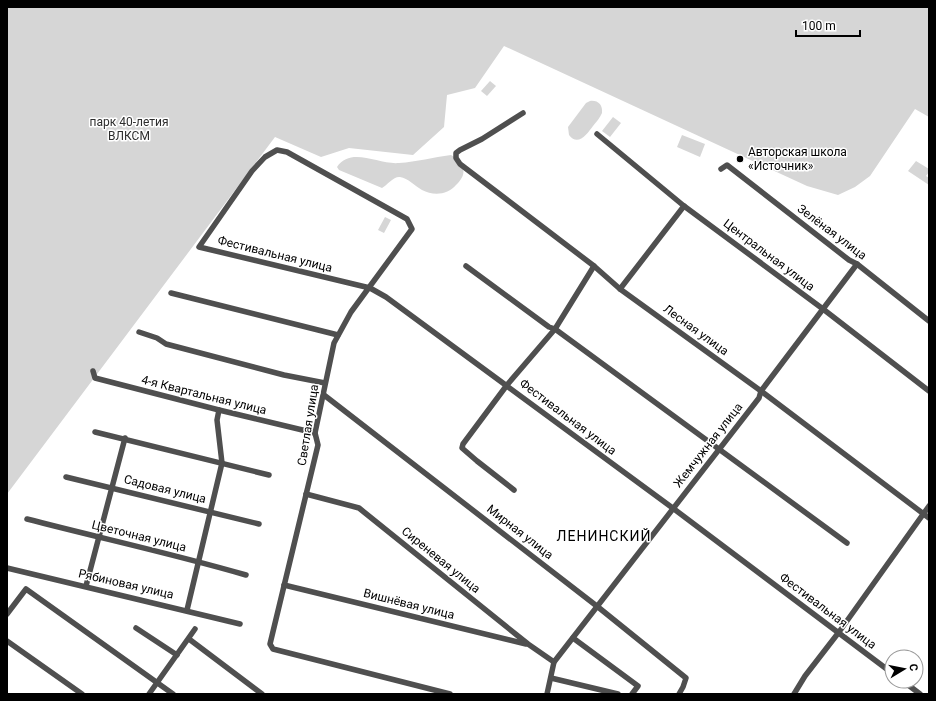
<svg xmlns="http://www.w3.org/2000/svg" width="936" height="701" font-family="Roboto,sans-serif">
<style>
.green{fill:#d6d6d6}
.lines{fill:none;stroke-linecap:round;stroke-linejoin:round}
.minor{stroke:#4f4f4f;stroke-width:5.5}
.poi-dot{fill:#000;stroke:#fff;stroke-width:1.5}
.labels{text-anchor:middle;stroke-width:3;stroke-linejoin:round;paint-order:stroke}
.park-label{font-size:12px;fill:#2d2d2d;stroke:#fff}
.poi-label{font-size:12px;fill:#000;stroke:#fff;text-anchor:start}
.street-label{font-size:12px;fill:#000;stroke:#fff}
.quarter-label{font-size:14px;letter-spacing:1px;fill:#000;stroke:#fff}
</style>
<rect width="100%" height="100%" fill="#fff"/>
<g class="green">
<polygon points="7,7 929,7 929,117 915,109 870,176 855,187 838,195 807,186 504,46 475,88 447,95 444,127 413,155 349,148 321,157 275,137 7,494"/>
<polygon points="490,81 496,86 487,96 481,91"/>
<path d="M590,101C598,100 603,105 602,113C600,118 596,122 593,126C587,134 578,147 569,135L568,127L586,103Z"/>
<polygon points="613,117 621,123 610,137 602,131"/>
<polygon points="682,135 705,144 700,157 677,147"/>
<path d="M451,155C457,158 462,162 463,169C465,175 460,181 456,185C448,195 433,196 422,190C415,186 408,178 400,177C394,176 387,185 382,188L339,170L337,167C351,146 379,165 399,163C417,162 433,157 451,155Z"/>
<polygon points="916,161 929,169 929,172 926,176 929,178 929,185 908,171"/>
<polygon points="385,217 391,220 384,233 378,230"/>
</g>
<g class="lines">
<g class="minor">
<polyline points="523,113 482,139 460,150 456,153 456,158 460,164 594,266 620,289 761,391 929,518"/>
<polyline points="597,134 684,206 823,309 929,391"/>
<polyline points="721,169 727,165 849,260 857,264 929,321"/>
<polyline points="466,266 549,327 555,329 847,543"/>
<polyline points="620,289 684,206"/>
<polyline points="171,293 338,335"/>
<polyline points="139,332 157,338 166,344 284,375 325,383"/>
<polyline points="93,371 95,378 219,410 315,433"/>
<polyline points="324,395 598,607 686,678 683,687 679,694"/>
<polyline points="95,432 269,475"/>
<polyline points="66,477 259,524"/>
<polyline points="514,490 477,461 462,448 463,444 507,385 555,329 594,266"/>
<polyline points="306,494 359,508 528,644 554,662"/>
<path d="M27,519C100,538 174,554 246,575"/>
<polyline points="7,568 240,624"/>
<polyline points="284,585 526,644"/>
<polyline points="86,586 125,438"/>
<polyline points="187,610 222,463 217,420 219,410"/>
<polyline points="7,614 26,589 173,694"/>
<polyline points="136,628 177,655"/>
<polyline points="573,638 638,686 632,694"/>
<polyline points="189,639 262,694"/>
<polyline points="7,641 82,694"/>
<polyline points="551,678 618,694"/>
<polyline points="903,681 920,694"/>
<polyline points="149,694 195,629"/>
<polyline points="450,694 273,649 270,644 318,445 315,433 334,343 351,312 412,229 407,219 287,152 277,150 265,157 252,171 199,247 370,288 386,297 674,509 892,673"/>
<polyline points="547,694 554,662 759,398 761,391 857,264"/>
<polyline points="794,694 805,676 839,632 929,506"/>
</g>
</g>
<circle class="poi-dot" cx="740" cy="159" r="4"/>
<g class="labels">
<g class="park-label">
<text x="129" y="126">парк 40-летия<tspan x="129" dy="14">ВЛКСМ</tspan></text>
</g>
<g class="poi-label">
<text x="748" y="156">Авторская школа<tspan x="748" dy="14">«Источник»</tspan></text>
</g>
<g class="street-label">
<text transform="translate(832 232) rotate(37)" y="4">Зелёная улица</text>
<text transform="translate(275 254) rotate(14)" y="4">Фестивальная улица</text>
<text transform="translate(769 255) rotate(37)" y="4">Центральная улица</text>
<text transform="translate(696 330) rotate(36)" y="4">Лесная улица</text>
<text transform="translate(204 395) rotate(14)" y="4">4-я Квартальная улица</text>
<text transform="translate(568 417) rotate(37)" y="4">Фестивальная улица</text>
<text transform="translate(308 425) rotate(-81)" y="4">Светлая улица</text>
<text transform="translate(708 445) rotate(-52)" y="4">Жемчужная улица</text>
<text transform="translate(165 489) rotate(14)" y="4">Садовая улица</text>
<text transform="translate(520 532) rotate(38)" y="4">Мирная улица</text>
<text transform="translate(139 536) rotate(14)" y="4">Цветочная улица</text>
<text transform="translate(441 560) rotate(39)" y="4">Сиреневая улица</text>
<text transform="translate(126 584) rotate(13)" y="4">Рябиновая улица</text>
<text transform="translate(409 604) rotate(14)" y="4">Вишнёвая улица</text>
<text transform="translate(828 611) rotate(37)" y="4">Фестивальная улица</text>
</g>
<g class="quarter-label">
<text x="604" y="541">ЛЕНИНСКИЙ</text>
</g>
</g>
<rect width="936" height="701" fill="none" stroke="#000000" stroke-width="16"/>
<g transform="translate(904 669) rotate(80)"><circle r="19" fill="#ffffff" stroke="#999999"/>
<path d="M0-3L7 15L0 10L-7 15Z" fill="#000000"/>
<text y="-6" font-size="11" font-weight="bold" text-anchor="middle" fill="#000000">С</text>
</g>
<path d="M796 30v6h64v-6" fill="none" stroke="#000000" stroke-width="2"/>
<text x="802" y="30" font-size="12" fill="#000000" stroke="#ffffff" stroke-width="3" paint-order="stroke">100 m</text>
</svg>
